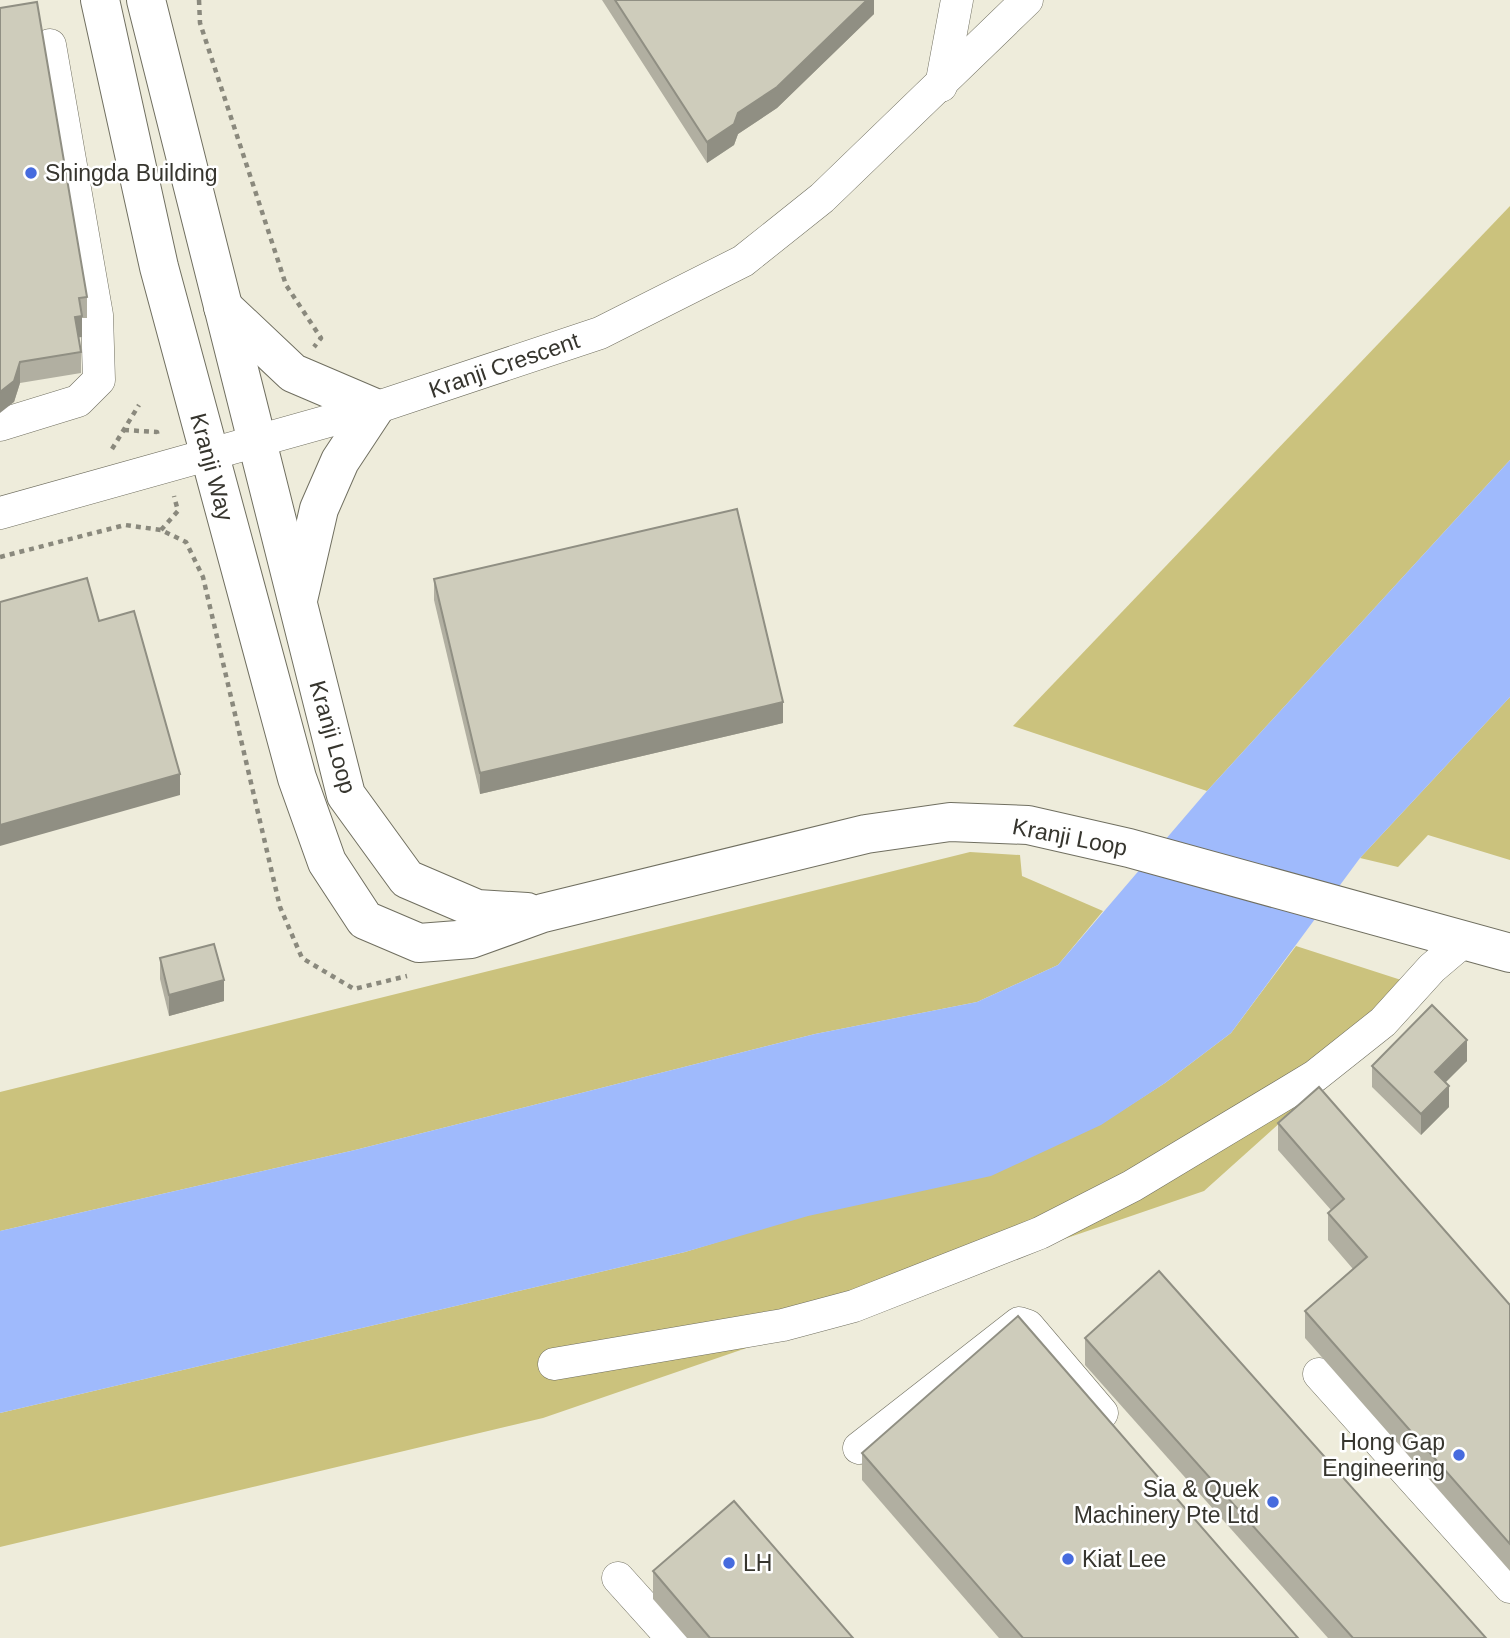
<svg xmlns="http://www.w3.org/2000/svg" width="1510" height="1638" font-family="Arial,sans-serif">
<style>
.green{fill:#cbc27d}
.water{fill:#9fbafc}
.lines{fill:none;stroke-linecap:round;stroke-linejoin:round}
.minor-casing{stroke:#706f60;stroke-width:33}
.major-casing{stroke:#706f60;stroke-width:40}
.path{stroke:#8a897d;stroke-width:4.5;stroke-dasharray:5 5;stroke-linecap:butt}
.minor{stroke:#fff;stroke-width:32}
.major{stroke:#fff;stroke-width:38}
.wall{fill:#b1afa1}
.shaded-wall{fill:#908f83}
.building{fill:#ceccbb;stroke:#908f83;stroke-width:2}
.poi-dot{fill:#466bde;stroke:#fff;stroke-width:2.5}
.labels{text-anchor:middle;stroke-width:5;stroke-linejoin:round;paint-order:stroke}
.poi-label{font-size:23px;fill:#36352e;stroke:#fff;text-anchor:start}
.street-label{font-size:23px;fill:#36352e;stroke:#fff}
</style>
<rect width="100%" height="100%" fill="#eeecdb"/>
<g class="green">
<polygon points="1510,206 1510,460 1207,791 1013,726"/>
<polygon points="1510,697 1510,860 1428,835 1398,867 1360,858"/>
<polygon points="970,852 1020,855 1022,876 1103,911 1058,965 977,1002 815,1034 355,1150 0,1231 0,1092"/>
<polygon points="1296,946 1429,989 1204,1191 543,1418 0,1547 0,1413 685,1252 1101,1124 1165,1083 1231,1033"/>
</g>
<polygon class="water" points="1510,460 1510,697 1360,858 1231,1033 1165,1083 1101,1125 991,1176 808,1216 685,1252 0,1413 0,1231 355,1150 815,1034 977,1002 1058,965 1207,791"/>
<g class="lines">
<g class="minor-casing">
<g id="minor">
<polyline points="941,86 957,0"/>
<polyline points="0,425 78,401 99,380 97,315 50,45"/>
<polyline points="0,513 375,408 600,333 743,261 822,198 1027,0"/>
<polyline points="554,1364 783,1325 854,1306 1040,1233 1132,1186 1315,1076 1383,1022 1432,968 1465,940"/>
<polyline points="1319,1374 1510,1587"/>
<polyline points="859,1448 1019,1323 1028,1326 1102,1413"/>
<polyline points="618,1578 672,1638"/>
</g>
</g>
<g class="major-casing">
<g id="major">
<polyline points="100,0 159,267 297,778 327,862 365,920 419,943 471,939 543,913 866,834 950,822 1028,825 1129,848 1510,953"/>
<polyline points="146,0 346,795 407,879 477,909 527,912"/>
<polyline points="223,307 293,373 375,408 340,461 319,509 298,600"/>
</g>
</g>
<g class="path">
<polyline points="199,0 200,23 286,285 321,338 314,347"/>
<polyline points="124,430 157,432 158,437"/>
<polyline points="112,449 139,405"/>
<polyline points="161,530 178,511 174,496"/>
<polyline points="0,557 125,525 161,530 186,542 203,577 280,907 302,958 354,989 407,976"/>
</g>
<use href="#minor" class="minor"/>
<use href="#major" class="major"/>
</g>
<g class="wall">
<polygon points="602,0 874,0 874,14 777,108 738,134 734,145 707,163"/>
<polygon points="0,8 87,297 87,318 82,318 82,337 78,337 81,352 81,373 20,383 14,402"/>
<polygon points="434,579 783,723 480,794 434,600"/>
<polygon points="160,958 224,1001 169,1016 160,979"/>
<polygon points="1467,1061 1445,1082 1449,1107 1421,1135 1372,1087 1372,1066"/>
<polygon points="1278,1123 1510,1305 1510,1571 1305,1338 1305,1311 1353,1269 1328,1240 1328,1213 1331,1210 1278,1150"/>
<polygon points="1085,1338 1486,1638 1328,1638 1085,1365"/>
<polygon points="862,1453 1298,1638 999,1638 862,1480"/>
<polygon points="653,1571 853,1638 687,1638 653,1599"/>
</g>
<g class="shaded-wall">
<polygon points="867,0 874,0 874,14 777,108 738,134 734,145 707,163 707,142 738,113"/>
<polygon points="82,316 82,337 75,338 75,317"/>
<polygon points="20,362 20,383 14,402 0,413 0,392"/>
<polygon points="783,702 783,723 480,794 480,773"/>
<polygon points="180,774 180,795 0,846 0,825"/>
<polygon points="224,980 224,1001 169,1016 169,995"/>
<polygon points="1467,1040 1467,1061 1435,1093 1435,1072"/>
<polygon points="1449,1086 1449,1107 1421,1135 1421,1114"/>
</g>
<g class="building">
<polygon points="615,0 867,0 777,87 738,113 734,124 707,142"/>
<polygon points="37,2 87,297 79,298 82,316 75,317 81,352 20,362 14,381 0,392 0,8"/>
<polygon points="737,509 783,702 480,773 434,579"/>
<polygon points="87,578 99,621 134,611 180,774 0,825 0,602"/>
<polygon points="214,944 224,980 169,995 160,958"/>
<polygon points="1432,1005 1467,1040 1435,1072 1449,1086 1421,1114 1372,1066"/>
<polygon points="1319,1087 1510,1305 1510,1544 1305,1311 1367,1257 1328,1213 1344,1199 1278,1123"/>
<polygon points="1159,1271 1486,1638 1353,1638 1085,1338"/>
<polygon points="1018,1316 1298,1638 1023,1638 862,1453"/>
<polygon points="734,1501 853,1638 710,1638 653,1571"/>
</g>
<g class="poi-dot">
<circle cx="31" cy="173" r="7"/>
<circle cx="1459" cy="1455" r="7"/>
<circle cx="1273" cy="1502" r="7"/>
<circle cx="1068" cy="1559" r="7"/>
<circle cx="729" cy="1563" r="7"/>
</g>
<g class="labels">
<g class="poi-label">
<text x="45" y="181">Shingda Building</text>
<text x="1445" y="1450" text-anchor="end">Hong Gap<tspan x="1445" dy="26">Engineering</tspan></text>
<text x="1259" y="1497" text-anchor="end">Sia &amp; Quek<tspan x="1259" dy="26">Machinery Pte Ltd</tspan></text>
<text x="1082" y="1567">Kiat Lee</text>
<text x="743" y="1571">LH</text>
</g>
<g class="street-label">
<text transform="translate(504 365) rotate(-19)" y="8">Kranji Crescent</text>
<text transform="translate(212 467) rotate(75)" y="8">Kranji Way</text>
<text transform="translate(333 737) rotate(74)" y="8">Kranji Loop</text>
<text transform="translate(1070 837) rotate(11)" y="8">Kranji Loop</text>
</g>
</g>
</svg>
